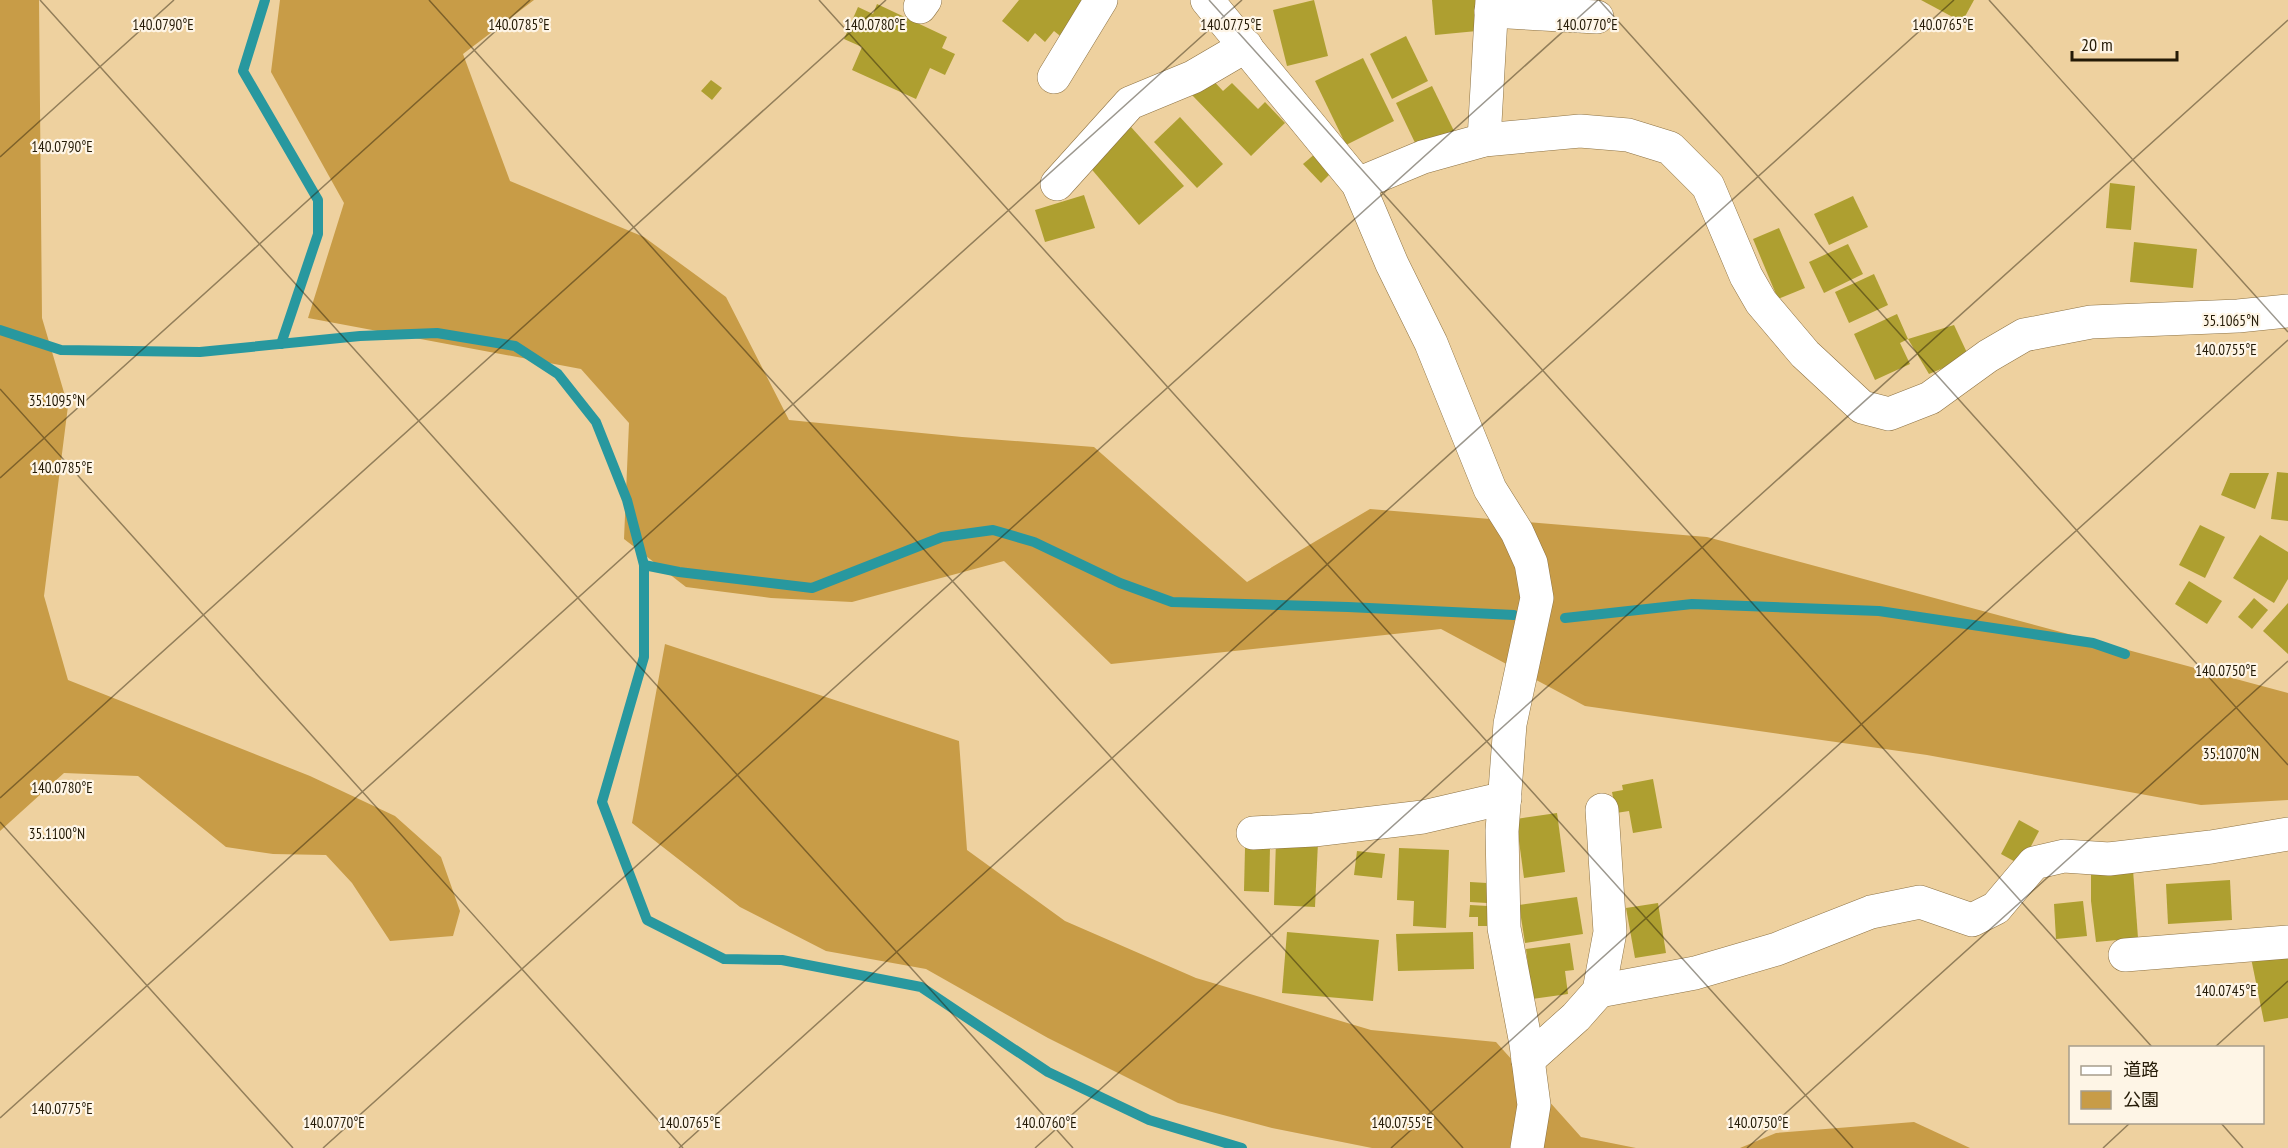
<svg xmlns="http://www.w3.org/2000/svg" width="2288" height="1148" font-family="'PT Sans Narrow','Noto Sans JP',sans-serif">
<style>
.green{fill:#c89c47}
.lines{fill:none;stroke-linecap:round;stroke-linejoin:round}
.stream{stroke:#28989f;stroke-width:10}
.building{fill:#ae9f30}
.minor-casing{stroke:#8d7243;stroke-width:34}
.minor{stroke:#fff;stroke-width:33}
.ticks{fill:none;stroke:#241a06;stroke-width:1.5;stroke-opacity:0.45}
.ticks-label{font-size:15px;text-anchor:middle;fill:#241a06;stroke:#fef5e6;stroke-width:4.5;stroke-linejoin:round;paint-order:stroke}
</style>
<rect width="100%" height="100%" fill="#eed19f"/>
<g class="green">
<polygon points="0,0 39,0 42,318 68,406 44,596 68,680 310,776 395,816 441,857 460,911 453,936 390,941 352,883 326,855 273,854 226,847 138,776 64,773 0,831"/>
<polygon points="280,0 534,0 463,54 510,181 644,237 726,297 789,420 962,437 1094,447 1247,582 1370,509 1707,537 2288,693 2288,800 2201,805 1927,755 1585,706 1441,629 1111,664 1004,561 852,602 771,598 686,587 624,539 629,423 581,369 308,318 344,203 271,72"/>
<polygon points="665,644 959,741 967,850 1065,921 1196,978 1371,1030 1496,1042 1581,1137 1636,1148 1372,1148 1272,1128 1178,1103 1048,1038 926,969 826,951 740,907 632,823"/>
<polygon points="1914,1122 1970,1148 1740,1148 1776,1133"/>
</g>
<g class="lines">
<g class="stream">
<polyline points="265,0 243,71 318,200 318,234 281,344"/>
<polyline points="0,330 61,350 200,352 360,336 437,333 515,346 558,374 596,422 627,500 644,565 644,657 602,802 647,920 724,959 782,960 921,987 1048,1072 1149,1120 1242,1148"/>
<polyline points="644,565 679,572 812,588 942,537 993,530 1034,542 1120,583 1172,602 1348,607 1514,615"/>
<polyline points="1565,618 1692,604 1879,611 2093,643 2125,654"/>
</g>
</g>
<g class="building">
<polygon points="1019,0 1086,0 1064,39 1054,31 1045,42 1035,33 1028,42 1002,21"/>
<polygon points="1314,0 1328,56 1287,66 1273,10"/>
<polygon points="1432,0 1475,0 1477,31 1435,35"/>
<polygon points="1921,0 1974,0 1962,22"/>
<polygon points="877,4 947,37 942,48 955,54 945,75 930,68 916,99 852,70 862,47 844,39 858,7 873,14"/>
<polygon points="1406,36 1428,81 1392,99 1370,54"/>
<polygon points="1363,58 1394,121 1346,145 1315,81"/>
<polygon points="1210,77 1223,91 1232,83 1258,109 1265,102 1285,123 1251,156 1192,95"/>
<polygon points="711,80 722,88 712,100 701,91"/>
<polygon points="1432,86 1454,131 1418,149 1396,103"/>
<polygon points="1180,117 1223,164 1197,188 1154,142"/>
<polygon points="1131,127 1184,186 1139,225 1088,165"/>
<polygon points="1316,153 1333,171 1321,183 1303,164"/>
<polygon points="2110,183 2135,186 2131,230 2106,228"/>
<polygon points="1084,195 1095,228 1045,242 1035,210"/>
<polygon points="1853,196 1868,227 1829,245 1814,214"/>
<polygon points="1779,228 1805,288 1778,299 1753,239"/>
<polygon points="2134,242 2197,249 2193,288 2130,282"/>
<polygon points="1848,244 1863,274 1824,293 1809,262"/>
<polygon points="1874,274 1888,305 1849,323 1835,292"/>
<polygon points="1897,314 1908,339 1900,343 1910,364 1875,380 1854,334"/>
<polygon points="1954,325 1969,357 1929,374 1908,339"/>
<polygon points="2277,472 2288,473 2288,521 2271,519"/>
<polygon points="2230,473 2269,473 2255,509 2221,495"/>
<polygon points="2200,525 2225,537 2205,578 2179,565"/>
<polygon points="2260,535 2288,552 2288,579 2274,603 2233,578"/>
<polygon points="2189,581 2222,601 2207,624 2175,604"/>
<polygon points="2254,598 2268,610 2252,629 2238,617"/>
<polygon points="2288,603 2288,654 2263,631"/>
<polygon points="1653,779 1662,828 1633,833 1629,811 1616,813 1612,792 1623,790 1622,785"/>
<polygon points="1557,813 1565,872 1524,878 1516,819"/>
<polygon points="2019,820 2039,831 2021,865 2001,854"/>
<polygon points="1276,840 1318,842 1315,907 1274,905"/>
<polygon points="1270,847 1269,892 1244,891 1245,848"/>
<polygon points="1399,848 1449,850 1446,928 1413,926 1414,901 1397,900"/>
<polygon points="1357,851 1385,854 1382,878 1354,875"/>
<polygon points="2133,870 2138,938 2096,942 2091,901 2091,873"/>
<polygon points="2230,880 2232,920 2168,924 2166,884"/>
<polygon points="1470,882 1487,883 1487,903 1470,902"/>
<polygon points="1577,897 1583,934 1525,943 1519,905"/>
<polygon points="2083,901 2087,936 2056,939 2054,904"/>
<polygon points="1658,903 1666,953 1635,958 1626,908"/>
<polygon points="1470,905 1488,906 1488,926 1478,926 1478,917 1469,917"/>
<polygon points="1287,932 1379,940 1373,1001 1282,993"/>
<polygon points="1473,932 1474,969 1398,971 1396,934"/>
<polygon points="1570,943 1574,970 1565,971 1568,994 1532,999 1526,949"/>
<polygon points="2288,951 2288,1018 2264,1022 2251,958"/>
</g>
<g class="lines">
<g class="minor-casing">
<g id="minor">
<polyline points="1207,0 1358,184 1392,264 1431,343 1490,489 1517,532 1531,563 1537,598 1510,724 1502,831 1504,928 1526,1044 1534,1105 1527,1148"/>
<polyline points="920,7 925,0"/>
<polyline points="1491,11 1597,17"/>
<polyline points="1054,77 1101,0"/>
<polyline points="1484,140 1492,0"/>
<polyline points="1057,184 1130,103 1193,77 1246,46"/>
<polyline points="1358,184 1423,157 1484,140 1580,131 1628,135 1670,148 1708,186 1746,276 1761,302 1805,354 1862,407 1889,414 1930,398 1988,356 2024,335 2091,322 2238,316 2288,311"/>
<polyline points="1253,833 1314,830 1423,817 1505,798"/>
<polyline points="2125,955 2288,942"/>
<polyline points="1599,991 1695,973 1777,949 1871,912 1920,902 1972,920 1996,908 2034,863 2064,856 2109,859 2211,847 2288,834"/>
<polyline points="1528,1060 1576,1017 1599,991 1610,932 1602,810"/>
</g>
</g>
<use href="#minor" class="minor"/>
</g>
<path class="ticks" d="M40,0L1073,1148M429,0L1463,1148M819,0L1853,1148M1209,0L2153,1048M1599,0L2288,765M1989,0L2288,332M0,157L174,0M0,389L683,1148M0,478L530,0M0,798L886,0M0,822L293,1148M2214,1048L2288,981M0,1118L1242,0M2220,1122L2243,1148M323,1148L1598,0M679,1148L1954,0M1035,1148L2288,20M1391,1148L2288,340M1747,1148L2288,661M2103,1148L2131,1122"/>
<g class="ticks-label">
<text x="163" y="30">140.0790°E</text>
<text x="519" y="30">140.0785°E</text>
<text x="875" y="30">140.0780°E</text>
<text x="1231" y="30">140.0775°E</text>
<text x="1587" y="30">140.0770°E</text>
<text x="1943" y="30">140.0765°E</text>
<text x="62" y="152">140.0790°E</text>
<text x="2231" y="326">35.1065°N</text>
<text x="2226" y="355">140.0755°E</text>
<text x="57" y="406">35.1095°N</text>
<text x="62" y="473">140.0785°E</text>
<text x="2226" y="676">140.0750°E</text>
<text x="2231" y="759">35.1070°N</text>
<text x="62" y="793">140.0780°E</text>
<text x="57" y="839">35.1100°N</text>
<text x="2226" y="996">140.0745°E</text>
<text x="62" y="1114">140.0775°E</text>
<text x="334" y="1128">140.0770°E</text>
<text x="690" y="1128">140.0765°E</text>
<text x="1046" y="1128">140.0760°E</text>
<text x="1402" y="1128">140.0755°E</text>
<text x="1758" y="1128">140.0750°E</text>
</g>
<rect x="2069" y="1046" width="195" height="78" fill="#fef5e6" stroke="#a79d8c" stroke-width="1.5"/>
<rect x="2081" y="1066" width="30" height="9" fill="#ffffff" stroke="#a79d8c" stroke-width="1.5"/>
<text x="2123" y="1076" font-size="18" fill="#241a06">道路</text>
<rect x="2081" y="1091" width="30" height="18" fill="#c89c47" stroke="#a79d8c" stroke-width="1.5"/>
<text x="2123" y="1106" font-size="18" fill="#241a06">公園</text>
<path d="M2072 51v9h105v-9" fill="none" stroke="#241a06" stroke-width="3"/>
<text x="2081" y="51" font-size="18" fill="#241a06" stroke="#fef5e6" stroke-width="4.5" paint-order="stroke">20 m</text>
</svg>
